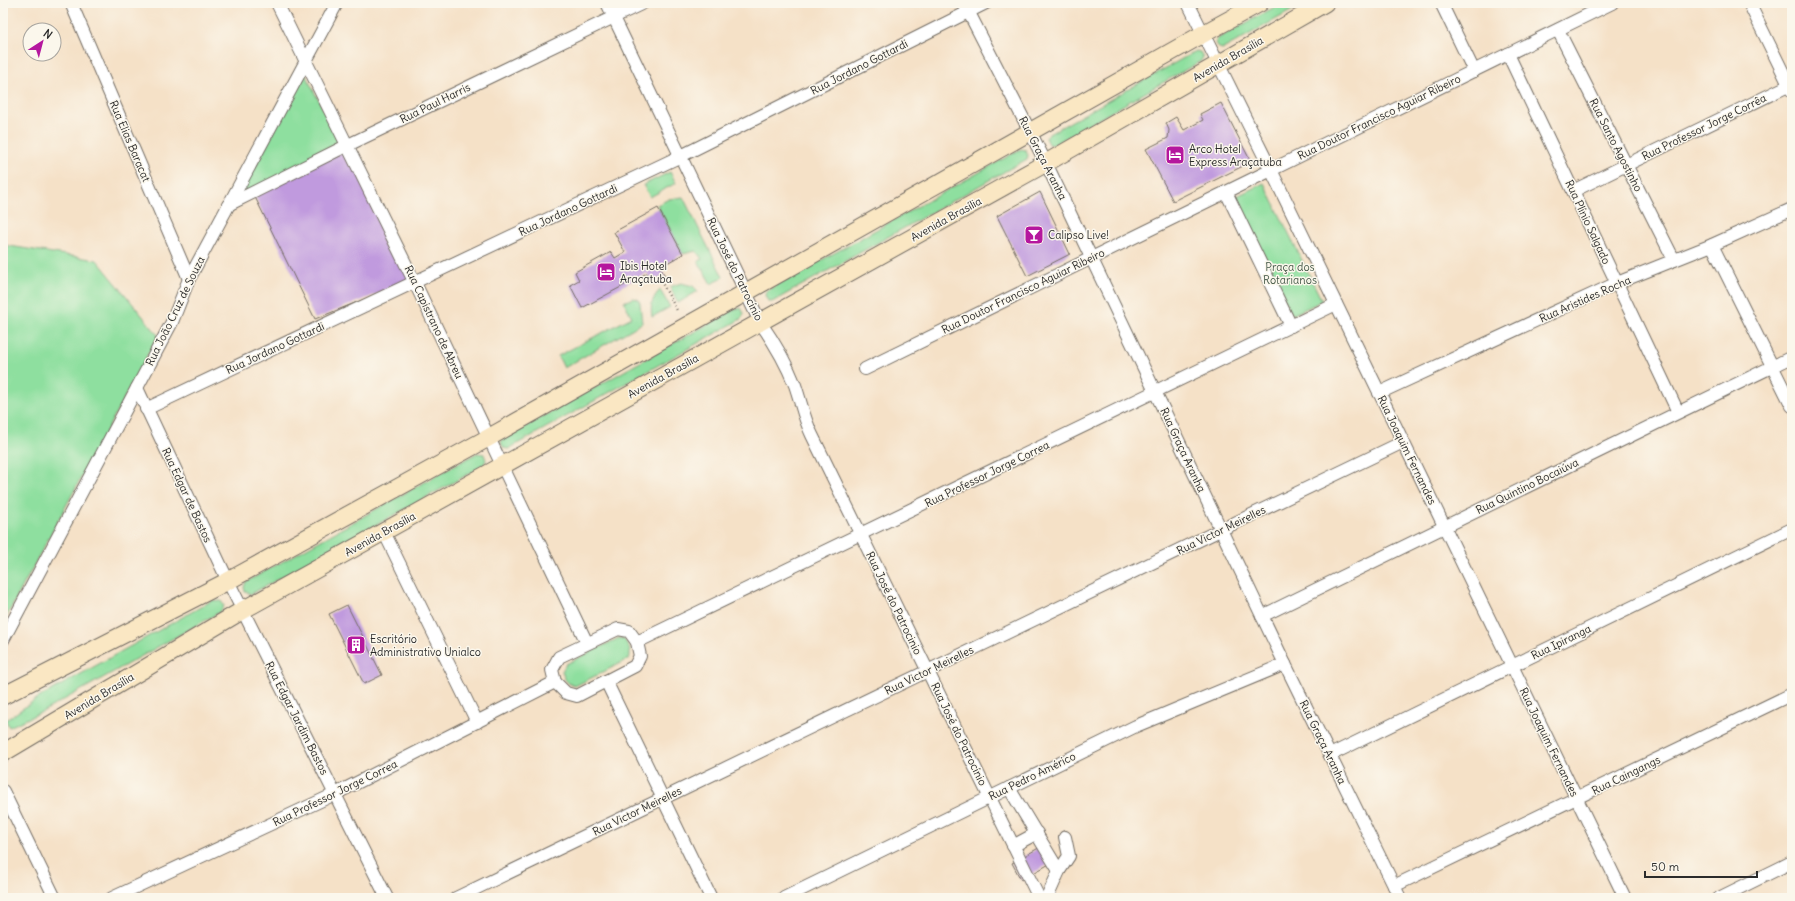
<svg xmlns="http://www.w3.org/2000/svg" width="1795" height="901" font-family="Delius,sans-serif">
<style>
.green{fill:#8edf9f;stroke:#5c8565}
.building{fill:#c09ade}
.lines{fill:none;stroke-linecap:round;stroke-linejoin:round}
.minor-casing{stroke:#726b62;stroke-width:14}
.secondary-casing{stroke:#726b62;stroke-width:19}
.path{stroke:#726b62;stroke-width:2.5;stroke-dasharray:1 3;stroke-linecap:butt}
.minor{stroke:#fff;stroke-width:12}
.secondary{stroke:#fae7c3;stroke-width:17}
.labels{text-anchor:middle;stroke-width:3;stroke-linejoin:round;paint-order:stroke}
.street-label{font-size:11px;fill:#2b2b2b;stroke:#fbf7ec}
.poi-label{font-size:11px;fill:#2b2b2b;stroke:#fbf7ec;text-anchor:start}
.park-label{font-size:11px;fill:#445848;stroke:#fbf7ec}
</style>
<rect width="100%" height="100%" fill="#fbf7ec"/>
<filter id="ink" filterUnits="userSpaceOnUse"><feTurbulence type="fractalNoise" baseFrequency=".025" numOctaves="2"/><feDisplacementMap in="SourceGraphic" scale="8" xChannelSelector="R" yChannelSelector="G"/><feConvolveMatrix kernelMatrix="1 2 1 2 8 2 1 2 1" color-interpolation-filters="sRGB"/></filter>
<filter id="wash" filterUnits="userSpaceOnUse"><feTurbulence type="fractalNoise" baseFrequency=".012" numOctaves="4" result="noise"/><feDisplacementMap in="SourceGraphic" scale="16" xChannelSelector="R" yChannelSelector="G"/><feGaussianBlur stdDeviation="0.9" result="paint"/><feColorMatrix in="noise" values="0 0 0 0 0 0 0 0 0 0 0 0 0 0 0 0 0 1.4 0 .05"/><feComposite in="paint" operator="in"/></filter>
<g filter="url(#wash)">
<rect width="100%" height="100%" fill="#f5e1c7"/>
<g class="green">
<polygon points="1282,3 1305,3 1223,49 1219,48 1216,43 1217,39"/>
<polygon points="1196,51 1200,52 1203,57 1201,61 1053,145 1049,144 1046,138 1049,134"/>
<polygon points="305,74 343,147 232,201"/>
<polygon points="1021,149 1026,150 1028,155 1027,159 772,302 768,301 765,295 766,291"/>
<polygon points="670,172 676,183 650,197 643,185"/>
<polygon points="1264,183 1322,301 1292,315 1235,197"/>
<polygon points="683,197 723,277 711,284 698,261 702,259 696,251 683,254 657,205 669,199"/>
<polygon points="3,245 97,260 158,335 3,623"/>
<polygon points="681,283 693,286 698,291 678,303 670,287"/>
<path d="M660,290L670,307L652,317C650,306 652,298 660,290Z"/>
<polygon points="633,298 638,299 640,303 642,323 564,368 558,356 632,317 624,302"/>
<polygon points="741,308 744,314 741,319 508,449 504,448 501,443 503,439 735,309"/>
<polygon points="477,453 484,454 486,460 483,466 251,594 245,592 244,587 246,582"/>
<polygon points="213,600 221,601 224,606 220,612 44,711 9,727 6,720 38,698"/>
<path d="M619,638L624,639C628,645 632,652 629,659L575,686C567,684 564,679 562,671L566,664Z"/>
</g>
<g id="blocks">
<g class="building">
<polygon points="1221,103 1251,162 1173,201 1146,149 1168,138 1169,130 1166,123 1176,117 1184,130 1203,120 1200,114"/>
<polygon points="347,147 412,280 315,319 253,193"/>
<polygon points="1040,192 1070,254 1027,276 997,216"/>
<polygon points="658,208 683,254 660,267 665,276 652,282 647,273 582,308 570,285 579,280 575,272 611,252 615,258 625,252 614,232"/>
<polygon points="347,605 382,675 364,684 329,614"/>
<polygon points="1044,845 1053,862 1021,880 1012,863"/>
</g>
</g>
</g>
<g filter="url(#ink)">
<use href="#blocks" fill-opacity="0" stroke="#726b62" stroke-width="1"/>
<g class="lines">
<g class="minor-casing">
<g id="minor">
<polyline points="71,3 189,279"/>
<polyline points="277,3 415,283 587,643"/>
<path d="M607,3L760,322C774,342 786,362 795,385C801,402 804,419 812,435L1039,898"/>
<polyline points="964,3 1046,163 1285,664 1400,898"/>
<polyline points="1188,3 1271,170 1625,898"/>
<polyline points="1441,3 1474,71"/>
<polyline points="1749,3 1792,91"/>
<polyline points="1558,30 1674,260"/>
<polyline points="1508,54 1678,412"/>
<polyline points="1573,191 1792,84"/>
<polyline points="1226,192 1291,326"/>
<polyline points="228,205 348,145 643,3"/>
<polyline points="1712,245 1792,406"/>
<polyline points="865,369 1612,3"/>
<polyline points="137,388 228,581 387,898"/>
<polyline points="1379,393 1617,283 1712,245 1792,209"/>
<polyline points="146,409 681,156 986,3"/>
<polyline points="384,532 477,722"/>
<polyline points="1262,616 1792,357"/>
<polygon points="618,629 629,631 637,642 640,656 635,666 577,696 566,693 555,682 552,670 559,657"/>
<polyline points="3,640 172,322 189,279 337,3"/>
<polyline points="637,642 1336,304"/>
<polyline points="606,681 711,898"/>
<polyline points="1330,755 1792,529"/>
<polyline points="1009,788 1059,871"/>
<polyline points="3,791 55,898"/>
<polyline points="1013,846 1037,833"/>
<polyline points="1394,886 1792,694"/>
<polyline points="112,898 335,794 555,682"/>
<polyline points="456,898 1403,442"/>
<polyline points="784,898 1136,726 1285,664"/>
<polyline points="1047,898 1059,871 1069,856 1065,837"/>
<polyline points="1719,898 1792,862"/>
</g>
</g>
<g class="secondary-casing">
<g id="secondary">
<polyline points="3,696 228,581 488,438 1203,34 1260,3"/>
<polyline points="3,753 243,610 1046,163 1325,3"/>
</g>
</g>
<polyline class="path" points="657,274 678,312"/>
<use href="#minor" class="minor"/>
<use href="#secondary" class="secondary"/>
</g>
</g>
<defs>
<g id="hotel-square" transform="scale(1)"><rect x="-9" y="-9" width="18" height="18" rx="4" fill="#b5179e" stroke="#fbf7ec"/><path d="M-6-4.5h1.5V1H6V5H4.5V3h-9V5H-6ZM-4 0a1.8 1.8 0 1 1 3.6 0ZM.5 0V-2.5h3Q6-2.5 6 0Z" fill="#fff"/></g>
<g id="bar-square" transform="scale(1)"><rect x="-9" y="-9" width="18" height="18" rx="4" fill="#b5179e" stroke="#fbf7ec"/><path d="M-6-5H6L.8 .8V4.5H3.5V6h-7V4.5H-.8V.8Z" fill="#fff"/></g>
<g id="building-square" transform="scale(1)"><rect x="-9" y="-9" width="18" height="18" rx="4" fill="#b5179e" stroke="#fbf7ec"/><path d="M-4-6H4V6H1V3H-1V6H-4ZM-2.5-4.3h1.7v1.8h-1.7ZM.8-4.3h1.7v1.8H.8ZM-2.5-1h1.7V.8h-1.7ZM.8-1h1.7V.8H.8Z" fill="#fff"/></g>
</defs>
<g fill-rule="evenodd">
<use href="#hotel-square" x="1175" y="155"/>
<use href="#bar-square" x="1034" y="235"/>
<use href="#hotel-square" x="606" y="272"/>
<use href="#building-square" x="356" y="645"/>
</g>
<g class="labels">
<g class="street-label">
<text transform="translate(1228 59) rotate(-30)" y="4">Avenida Brasília</text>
<text transform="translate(859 67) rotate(-27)" y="4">Rua Jordano Gottardi</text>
<text transform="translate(435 103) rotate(-26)" y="4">Rua Paul Harris</text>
<text transform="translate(1379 117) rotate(-26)" y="4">Rua Doutor Francisco Aguiar Ribeiro</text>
<text transform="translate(1704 127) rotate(-26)" y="4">Rua Professor Jorge Corrêa</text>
<text transform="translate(130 141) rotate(67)" y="4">Rua Elias Baracat</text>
<text transform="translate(1616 145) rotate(63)" y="4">Rua Santo Agostinho</text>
<text transform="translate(1043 158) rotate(63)" y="4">Rua Graça Aranha</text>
<text transform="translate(568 210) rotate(-25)" y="4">Rua Jordano Gottardi</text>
<text transform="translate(946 219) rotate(-29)" y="4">Avenida Brasília</text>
<text transform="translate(1588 222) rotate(65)" y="4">Rua Plínio Salgado</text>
<text transform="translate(735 269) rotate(64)" y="4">Rua José do Patrocínio</text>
<text transform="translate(1023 291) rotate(-26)" y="4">Rua Doutor Francisco Aguiar Ribeiro</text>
<text transform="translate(1585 299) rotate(-24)" y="4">Rua Aristides Rocha</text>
<text transform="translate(175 311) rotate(-64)" y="4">Rua João Cruz de Souza</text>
<text transform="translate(434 322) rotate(65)" y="4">Rua Capistrano de Abreu</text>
<text transform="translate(275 348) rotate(-25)" y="4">Rua Jordano Gottardi</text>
<text transform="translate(663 376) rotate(-29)" y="4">Avenida Brasília</text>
<text transform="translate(1183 450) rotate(65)" y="4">Rua Graça Aranha</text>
<text transform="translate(1407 450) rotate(64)" y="4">Rua Joaquim Fernandes</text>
<text transform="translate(987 474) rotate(-26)" y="4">Rua Professor Jorge Correa</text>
<text transform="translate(1527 486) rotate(-26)" y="4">Rua Quintino Bocaiúva</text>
<text transform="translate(187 495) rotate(65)" y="4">Rua Edgar de Bastos</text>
<text transform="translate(1221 530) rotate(-26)" y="4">Rua Victor Meirelles</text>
<text transform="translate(380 534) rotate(-29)" y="4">Avenida Brasília</text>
<text transform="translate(894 603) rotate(64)" y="4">Rua José do Patrocinio</text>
<text transform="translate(1561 642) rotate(-26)" y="4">Rua Ipiranga</text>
<text transform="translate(929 670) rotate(-26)" y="4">Rua Victor Meirelles</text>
<text transform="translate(99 696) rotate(-31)" y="4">Avenida Brasília</text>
<text transform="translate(297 718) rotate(63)" y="4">Rua Edgar Jardim Bastos</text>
<text transform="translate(959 734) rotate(64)" y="4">Rua José do Patrocínio</text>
<text transform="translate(1323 742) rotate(64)" y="4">Rua Graça Aranha</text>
<text transform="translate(1549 742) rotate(64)" y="4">Rua Joaquim Fernandes</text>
<text transform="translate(1626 775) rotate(-26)" y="4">Rua Caingangs</text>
<text transform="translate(1032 776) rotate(-26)" y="4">Rua Pedro Américo</text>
<text transform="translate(335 793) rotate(-26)" y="4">Rua Professor Jorge Correa</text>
<text transform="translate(637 811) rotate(-26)" y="4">Rua Victor Meirelles</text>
</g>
<g class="poi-label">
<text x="1189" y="153">Arco Hotel<tspan x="1189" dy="13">Express Araçatuba</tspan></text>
<text x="1048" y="239">Calipso Live!</text>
<text x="620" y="270">Ibis Hotel<tspan x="620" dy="13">Araçatuba</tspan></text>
<text x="370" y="643">Escritório<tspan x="370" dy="13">Administrativo Unialco</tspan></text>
</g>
<g class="park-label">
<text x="1290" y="271">Praça dos<tspan x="1290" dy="13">Rotarianos</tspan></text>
</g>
</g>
<rect width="1795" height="901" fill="none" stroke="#fbf7ec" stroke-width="16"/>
<g transform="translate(42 42) rotate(36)"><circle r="19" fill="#fbf7ec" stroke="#a8a59f"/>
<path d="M0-3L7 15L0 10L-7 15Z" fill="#b5179e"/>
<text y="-6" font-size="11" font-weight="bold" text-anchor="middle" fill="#2b2b2b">N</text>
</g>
<path d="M1645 871v6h112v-6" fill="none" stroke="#2b2b2b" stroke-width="2"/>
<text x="1651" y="871" font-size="12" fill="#2b2b2b" stroke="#fbf7ec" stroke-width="3" paint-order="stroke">50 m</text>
</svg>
